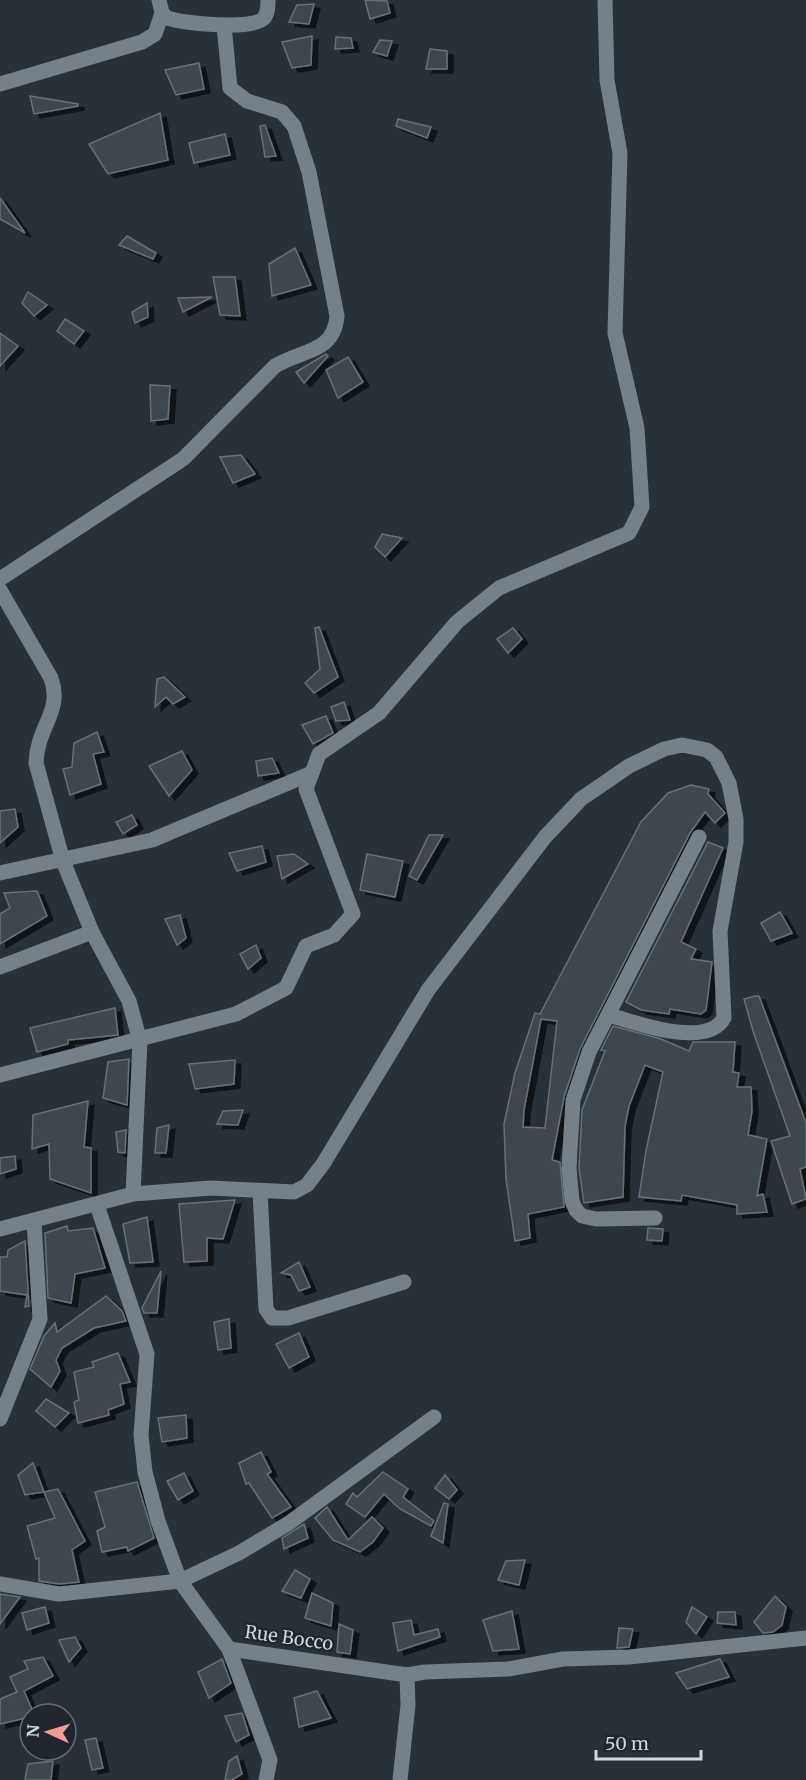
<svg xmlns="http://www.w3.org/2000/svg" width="806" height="1780" font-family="Merriweather,serif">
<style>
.building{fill:#3c464d;stroke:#667178;stroke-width:1.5;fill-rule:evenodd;filter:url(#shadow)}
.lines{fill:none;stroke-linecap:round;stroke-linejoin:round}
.street{stroke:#758088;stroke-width:15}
.labels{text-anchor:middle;stroke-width:4.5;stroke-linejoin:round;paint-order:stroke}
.street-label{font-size:18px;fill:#d1d7db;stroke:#1e272d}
</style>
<defs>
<filter id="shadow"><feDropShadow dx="6" dy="4" stdDeviation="0" flood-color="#0009"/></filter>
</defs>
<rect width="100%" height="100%" fill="#283138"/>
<g class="building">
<polygon points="365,0 387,1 390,13 370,19"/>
<polygon points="314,4 309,24 289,22 297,5"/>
<polygon points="312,36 311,65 292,68 282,42"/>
<polygon points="336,37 351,38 353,48 335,49"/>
<polygon points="380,40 392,41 387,56 373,52"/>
<polygon points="430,49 447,51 447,69 426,69"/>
<polygon points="199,63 204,89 176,95 165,70"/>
<polygon points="30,96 78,104 78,106 34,114"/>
<polygon points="160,113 168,160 108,174 89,144"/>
<polygon points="398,119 431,127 427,138 396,126"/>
<polygon points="265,125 276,156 265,157 260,126"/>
<polygon points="225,134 230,155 194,163 189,143"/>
<polygon points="0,198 25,233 0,219"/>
<polygon points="127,236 156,253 153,259 119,245"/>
<polygon points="295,248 311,285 272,296 269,264"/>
<polygon points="213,277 235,277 240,316 220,315"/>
<polygon points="28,292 47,305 34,316 22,303"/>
<polygon points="212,297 183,312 178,298"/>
<polygon points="147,303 148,317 135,323 132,312"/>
<polygon points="65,319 84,331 74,344 57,331"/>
<polygon points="0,333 18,346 0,366"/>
<polygon points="326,354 328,356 304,383 296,372"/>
<polygon points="348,357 363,382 338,398 326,370"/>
<polygon points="150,385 170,386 168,419 151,421"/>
<polygon points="241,455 255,474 233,483 220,457"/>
<polygon points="382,534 402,538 385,557 375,547"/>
<polygon points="319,627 338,677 314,693 305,683 320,669 315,628"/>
<polygon points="513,628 522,639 508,653 497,639"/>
<polygon points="164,677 185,697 173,704 166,697 155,707 157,679"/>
<polygon points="344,702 350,720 336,721 331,707"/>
<polygon points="326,716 333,733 313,744 302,725"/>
<polygon points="97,732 104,752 93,754 101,784 70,795 63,769 72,767 74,743"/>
<polygon points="182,751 192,770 169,796 149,766"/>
<polygon points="272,758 279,773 258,776 256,761"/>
<path d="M691,785L709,789L708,794L725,813L715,823L705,812L690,833L580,1049L564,1097L552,1160L560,1162L564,1207L528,1214L530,1238L515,1241L506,1179L504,1124L515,1073L535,1013L540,1014L641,822L668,793ZM541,1019L557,1021L545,1128L523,1127L524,1110Z"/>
<polygon points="15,809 18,827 0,843 0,811"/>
<polygon points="132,815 137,825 123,834 116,822"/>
<polygon points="429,835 443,835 417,880 409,876"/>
<polygon points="708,842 723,848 681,942 696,949 691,959 712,962 706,1010 701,1014 670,1009 669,1014 641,1010 626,1002"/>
<polygon points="262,846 266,862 237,871 229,853"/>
<polygon points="294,854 308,864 282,879 277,856"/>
<polygon points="367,854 403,861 395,897 360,890"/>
<polygon points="37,891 47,916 0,944 0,914 10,908 4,893"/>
<polygon points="780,912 792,933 771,941 761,923"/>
<polygon points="180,915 186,938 177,945 165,919"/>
<polygon points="256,945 261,958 248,969 240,954"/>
<polygon points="755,996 759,996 806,1123 806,1167 800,1169 806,1199 792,1204 771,1141 790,1136 753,1031 744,999"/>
<polygon points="115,1008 118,1035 68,1040 68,1044 37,1052 30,1028"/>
<polygon points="613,1026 661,1039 689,1051 693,1042 735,1042 733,1072 739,1073 737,1087 751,1087 752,1111 748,1135 767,1139 757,1196 763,1194 767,1212 737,1214 737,1205 682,1195 681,1201 639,1197 646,1151 663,1072 645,1065 629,1106 625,1126 623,1197 584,1203 579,1168 582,1110 605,1051 601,1050"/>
<polygon points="129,1059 127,1105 103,1098 108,1062"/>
<polygon points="235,1060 234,1084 195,1089 189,1064"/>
<polygon points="88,1101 84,1147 91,1148 91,1193 50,1179 49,1144 32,1149 33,1115"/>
<polygon points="243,1110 238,1125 217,1124 223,1111"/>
<polygon points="169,1125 166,1153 155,1153 157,1128"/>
<polygon points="126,1130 125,1153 118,1152 116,1132"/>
<polygon points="15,1156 16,1169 0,1174 0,1158"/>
<polygon points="235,1200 223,1239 207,1238 207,1261 184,1262 179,1204"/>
<polygon points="147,1217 153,1262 130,1263 123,1224"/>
<polygon points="67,1226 68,1231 93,1228 105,1268 75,1274 71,1303 48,1298 45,1233"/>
<polygon points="648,1228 663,1229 662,1241 647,1240"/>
<polygon points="25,1241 29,1306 25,1307 27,1295 0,1291 0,1257 7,1257 8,1250"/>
<polygon points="299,1262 310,1287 299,1291 291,1275 281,1273"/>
<polygon points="161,1271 157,1313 144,1313 142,1308"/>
<polygon points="106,1296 122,1311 126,1321 94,1328 62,1348 56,1360 60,1371 51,1387 30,1369 44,1336 55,1323 57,1332"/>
<polygon points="229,1319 231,1348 218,1350 214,1322"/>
<polygon points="299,1333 309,1357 289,1368 276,1344"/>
<polygon points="118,1353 130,1382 120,1384 124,1404 108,1410 109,1415 78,1423 74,1402 79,1400 74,1372 94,1367 92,1362"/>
<polygon points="46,1399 69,1413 55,1427 36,1411"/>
<polygon points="186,1415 187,1438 162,1442 158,1418"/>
<polygon points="261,1452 271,1472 267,1474 291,1507 272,1518 249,1483 246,1484 239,1463"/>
<polygon points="33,1463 44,1492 25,1495 18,1475"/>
<polygon points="383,1472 408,1489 403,1497 434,1521 431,1526 400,1509 384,1494 365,1517 346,1504 353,1493 357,1497"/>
<polygon points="184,1473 193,1491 178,1500 167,1481"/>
<polygon points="445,1475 457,1490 449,1499 435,1488"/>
<polygon points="137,1482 154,1538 128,1551 127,1547 102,1552 97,1531 105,1527 95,1492"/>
<polygon points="58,1489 85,1541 72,1550 79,1582 59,1584 39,1581 39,1558 36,1559 27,1526 55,1518 44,1492"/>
<polygon points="444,1503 448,1504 443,1543 431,1536"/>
<polygon points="327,1507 348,1540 372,1517 383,1528 373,1542 360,1552 333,1540 315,1518"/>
<polygon points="304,1524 308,1538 284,1549 282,1538"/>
<polygon points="525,1560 519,1585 498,1580 506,1561"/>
<polygon points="295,1570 310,1579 301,1598 282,1591"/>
<polygon points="312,1593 333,1603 331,1626 305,1618"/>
<polygon points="0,1594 20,1597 0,1624"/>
<polygon points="775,1596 786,1607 782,1625 773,1632 763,1633 754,1622"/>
<polygon points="45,1607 49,1623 27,1630 22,1613"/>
<polygon points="692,1607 707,1617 696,1634 686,1622"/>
<polygon points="512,1611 519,1649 493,1651 483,1620"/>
<polygon points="718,1612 735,1612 736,1625 717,1623"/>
<polygon points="411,1620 414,1635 438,1629 440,1637 398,1651 393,1623"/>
<polygon points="339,1624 353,1630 350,1654 337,1652"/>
<polygon points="619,1628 633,1629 629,1647 617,1648"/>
<polygon points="75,1637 81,1648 69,1662 59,1640"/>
<polygon points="43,1657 53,1676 24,1691 34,1714 30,1714 30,1717 0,1724 0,1699 17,1692 10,1677 28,1669 24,1661"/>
<polygon points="222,1659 231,1683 209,1698 198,1672"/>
<polygon points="720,1659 729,1677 687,1689 676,1673"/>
<polygon points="317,1691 331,1718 299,1727 294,1698"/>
<polygon points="242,1713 249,1735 236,1742 225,1716"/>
<polygon points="96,1738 103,1768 92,1770 85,1740"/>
<polygon points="237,1756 242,1774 232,1780 225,1780 229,1761"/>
<polygon points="53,1761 51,1780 25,1780 28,1764"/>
</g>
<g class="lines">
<g class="street">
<path d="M159,0L162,13L167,18C184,23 252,31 264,18C268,13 268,6 268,0"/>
<polyline points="0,84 142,42 155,34 162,13"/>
<path d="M0,579L183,459L275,366C303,349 334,353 337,316L309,172L294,126L282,112L247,101L230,88L224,25"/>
<path d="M0,590L51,678C63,712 37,726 36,763L63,861L92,932L129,1001L140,1041L133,1194"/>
<polyline points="0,873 152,840 312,773"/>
<polyline points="0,967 92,932"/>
<polyline points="0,1075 236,1014 286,988 306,946 334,935 353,914 306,789 319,754 379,713 457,622 499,588 629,533 642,507 637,428 615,333 620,153 607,80 605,0"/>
<polyline points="260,1191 266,1309 272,1318 288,1318 404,1282"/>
<polyline points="97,1205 147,1354 141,1435 145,1472 158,1521 180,1581 229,1649 407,1675 425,1672 508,1669 563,1659 629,1657 806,1638"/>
<polyline points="655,1218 596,1219 582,1216 576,1210 572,1201 569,1168 573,1100 589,1052 699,837"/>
<path d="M0,1229L133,1194L211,1188L294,1192L307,1185L323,1164L428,990L545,837L581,799L629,766L664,749L682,745L707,750L716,757L729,783L736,819V842L720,931L724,1018C707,1049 636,1023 609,1015"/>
<polyline points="0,1419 40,1319 34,1221"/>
<polyline points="0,1584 59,1594 180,1581 239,1553 289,1523 434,1417"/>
<polyline points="229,1649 270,1760 266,1780"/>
<polyline points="400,1780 408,1705 407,1675"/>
</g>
</g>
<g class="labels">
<g class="street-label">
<text transform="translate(289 1638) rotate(8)" y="6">Rue Bocco</text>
</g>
</g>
<g transform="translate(48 1732) rotate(274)"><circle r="28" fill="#1e272d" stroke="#666d73" stroke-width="1.5"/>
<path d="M0-4.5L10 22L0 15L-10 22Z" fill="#f59c91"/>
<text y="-9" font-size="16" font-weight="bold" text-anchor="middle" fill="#d1d7db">N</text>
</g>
<path d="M596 1750v9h105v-9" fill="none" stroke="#d1d7db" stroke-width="3"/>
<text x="605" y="1750" font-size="18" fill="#d1d7db" stroke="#1e272d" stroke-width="4.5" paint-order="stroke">50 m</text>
</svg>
